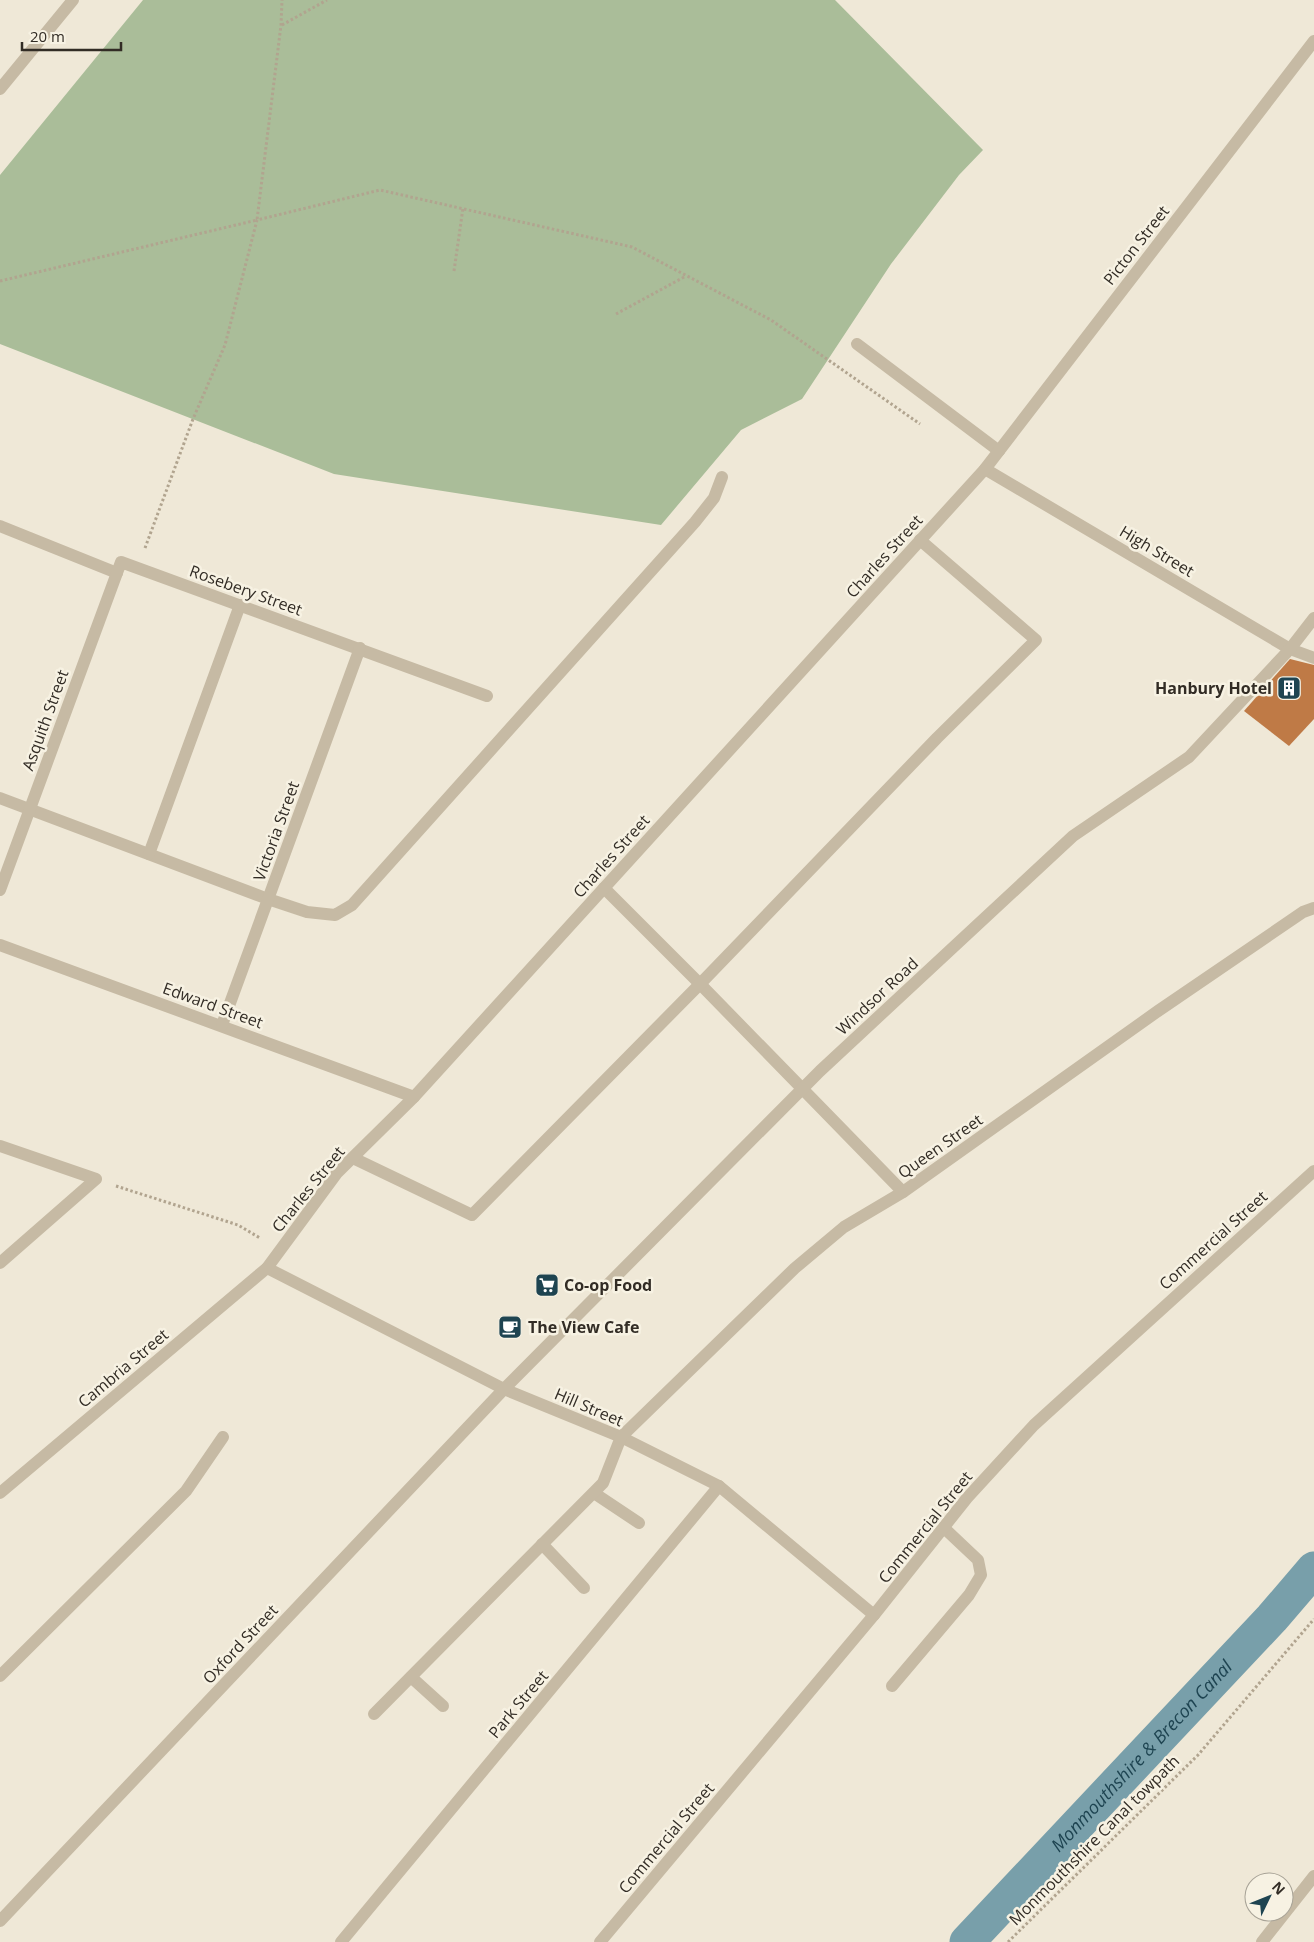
<svg xmlns="http://www.w3.org/2000/svg" width="1314" height="1942" font-family="'Open Sans',sans-serif">
<style>
.green{fill:#aabd99}
.lines{fill:none;stroke-linecap:round;stroke-linejoin:round}
.canal{stroke:#789faa;stroke-width:35}
.building{fill:#bf7a46}
.path{stroke:#b1a48f;stroke-width:3;stroke-dasharray:2.5 2.5;stroke-linecap:butt}
.minor{stroke:#c6baa4;stroke-width:12}
.labels{text-anchor:middle;stroke-width:5;stroke-linejoin:round;paint-order:stroke}
.street-label{font-size:16px;fill:#322c25;stroke:#f7f2e3}
.poi-label{font-size:16px;font-weight:bold;fill:#322c25;stroke:#f7f2e3;text-anchor:start}
.water-label{font-size:18px;font-style:italic;fill:#1e4451;stroke:#f7f2e3}
</style>
<rect width="100%" height="100%" fill="#efe8d7"/>
<polygon class="green" points="143,0 835,0 983,150 959,175 891,264 802,399 741,430 661,525 334,474 0,344 0,175"/>
<g class="lines">
<path class="canal" id="s1" d="M967,1942L1272,1618L1314,1569"/>
</g>
<polygon class="building" points="1290,659 1314,665 1314,719 1289,746 1244,711"/>
<g class="lines">
<g class="path">
<polyline points="282,25 327,0"/>
<polyline points="454,271 463,208"/>
<polyline points="0,281 257,220 281,25 282,0"/>
<polyline points="616,314 686,276"/>
<polyline points="145,548 193,419 225,345 257,220 380,190 632,247 771,320 920,424"/>
<polyline points="116,1186 238,1225 260,1238"/>
<polyline points="1008,1942 1198,1755 1314,1619"/>
</g>
<g class="minor">
<polyline points="0,89 73,0"/>
<polyline points="857,344 999,451"/>
<polyline points="985,469 1290,649 1314,658"/>
<polyline points="0,526 117,573"/>
<polyline points="0,798 268,899 307,912 335,915 352,905 695,522 714,498 722,477"/>
<polyline points="149,854 240,605"/>
<polyline points="604,888 704,988 903,1192"/>
<polyline points="0,890 121,562 487,696"/>
<polyline points="0,945 414,1097"/>
<polyline points="222,1025 360,648"/>
<polyline points="0,1146 96,1179 0,1263"/>
<polyline points="353,1158 472,1215 700,984 937,738 1036,640 920,540"/>
<polyline points="267,1268 504,1389 621,1437 719,1486 874,1615"/>
<polyline points="0,1493 267,1268 337,1173 414,1097 985,469 1314,41"/>
<polyline points="594,1493 639,1523"/>
<polyline points="542,1544 584,1588"/>
<polyline points="0,1676 186,1491 223,1437"/>
<polyline points="411,1677 443,1706"/>
<polyline points="892,1686 969,1595 981,1575 978,1560 944,1528"/>
<polyline points="374,1714 603,1483 621,1437 795,1268 844,1227 903,1192 1158,1011 1303,912 1314,908"/>
<polyline points="0,1921 504,1389 820,1071 1073,836 1189,757 1290,649 1314,618"/>
<polyline points="341,1942 719,1486"/>
<polyline points="600,1942 874,1615 967,1498 1034,1425 1314,1171"/>
<polyline points="1262,1942 1314,1876"/>
</g>
</g>
<defs>
<g id="building-square" transform="scale(1.25)"><rect x="-9" y="-9" width="18" height="18" rx="4" fill="#1e4451" stroke="#f7f2e3"/><path d="M-4-6H4V6H1V3H-1V6H-4ZM-2.5-4.3h1.7v1.8h-1.7ZM.8-4.3h1.7v1.8H.8ZM-2.5-1h1.7V.8h-1.7ZM.8-1h1.7V.8H.8Z" fill="#fff"/></g>
<g id="supermarket-square" transform="scale(1.25)"><rect x="-9" y="-9" width="18" height="18" rx="4" fill="#1e4451" stroke="#f7f2e3"/><path d="M-6-5.5h2.5l.6 2H6L4.5 2H-2.5L-4.4-4H-6ZM-1.5 3.2a1.3 1.3 0 1 0 .1 0ZM3 3.2a1.3 1.3 0 1 0 .1 0Z" fill="#fff"/></g>
<g id="cafe-square" transform="scale(1.25)"><rect x="-9" y="-9" width="18" height="18" rx="4" fill="#1e4451" stroke="#f7f2e3"/><path d="M-5.5-4.5H6V0H3Q3 3.5 0 3.5H-2.5Q-5.5 3.5-5.5 0ZM3-3.2v2h1.7v-2ZM-6 4.5H4V6H-6Z" fill="#fff"/></g>
</defs>
<g fill-rule="evenodd">
<use href="#building-square" x="1289" y="688"/>
<use href="#supermarket-square" x="547" y="1285"/>
<use href="#cafe-square" x="510" y="1327"/>
</g>
<g class="labels">
<g class="street-label">
<text transform="translate(1136 245) rotate(-52)" y="6">Picton Street</text>
<text transform="translate(1157 551) rotate(31)" y="6">High Street</text>
<text transform="translate(884 556) rotate(-48)" y="6">Charles Street</text>
<text transform="translate(246 590) rotate(20)" y="6">Rosebery Street</text>
<text transform="translate(45 720) rotate(-70)" y="6">Asquith Street</text>
<text transform="translate(276 831) rotate(-70)" y="6">Victoria Street</text>
<text transform="translate(611 856) rotate(-48)" y="6">Charles Street</text>
<text transform="translate(877 996) rotate(-43)" y="6">Windsor Road</text>
<text transform="translate(213 1005) rotate(20)" y="6">Edward Street</text>
<text transform="translate(940 1146) rotate(-35)" y="6">Queen Street</text>
<text transform="translate(308 1189) rotate(-51)" y="6">Charles Street</text>
<text transform="translate(1213 1240) rotate(-42)" y="6">Commercial Street</text>
<text transform="translate(123 1368) rotate(-40)" y="6">Cambria Street</text>
<text transform="translate(589 1407) rotate(23)" y="6">Hill Street</text>
<text transform="translate(925 1527) rotate(-51)" y="6">Commercial Street</text>
<text transform="translate(240 1644) rotate(-47)" y="6">Oxford Street</text>
<text transform="translate(518 1704) rotate(-50)" y="6">Park Street</text>
<text transform="translate(666 1838) rotate(-50)" y="6">Commercial Street</text>
<text transform="translate(1094 1840) rotate(-45)" y="6">Monmouthshire Canal towpath</text>
</g>
<g class="poi-label">
<text x="1272" y="694" text-anchor="end">Hanbury Hotel</text>
<text x="564" y="1291">Co-op Food</text>
<text x="528" y="1333">The View Cafe</text>
</g>
<g class="water-label">
<text dy="6" stroke="none"><textPath href="#s1" startOffset="255">Monmouthshire &amp; Brecon Canal</textPath></text>
</g>
</g>
<g transform="translate(1269 1897) rotate(47)"><circle r="24" fill="#f7f2e3" stroke="#a8a397"/>
<path d="M0-4L9 19L0 12L-9 19Z" fill="#1e4451"/>
<text y="-8" font-size="14" font-weight="bold" text-anchor="middle" fill="#322c25">N</text>
</g>
<path d="M22 42v8h99v-8" fill="none" stroke="#322c25" stroke-width="2.5"/>
<text x="30" y="42" font-size="15" fill="#322c25" stroke="#f7f2e3" stroke-width="4" paint-order="stroke">20 m</text>
</svg>
